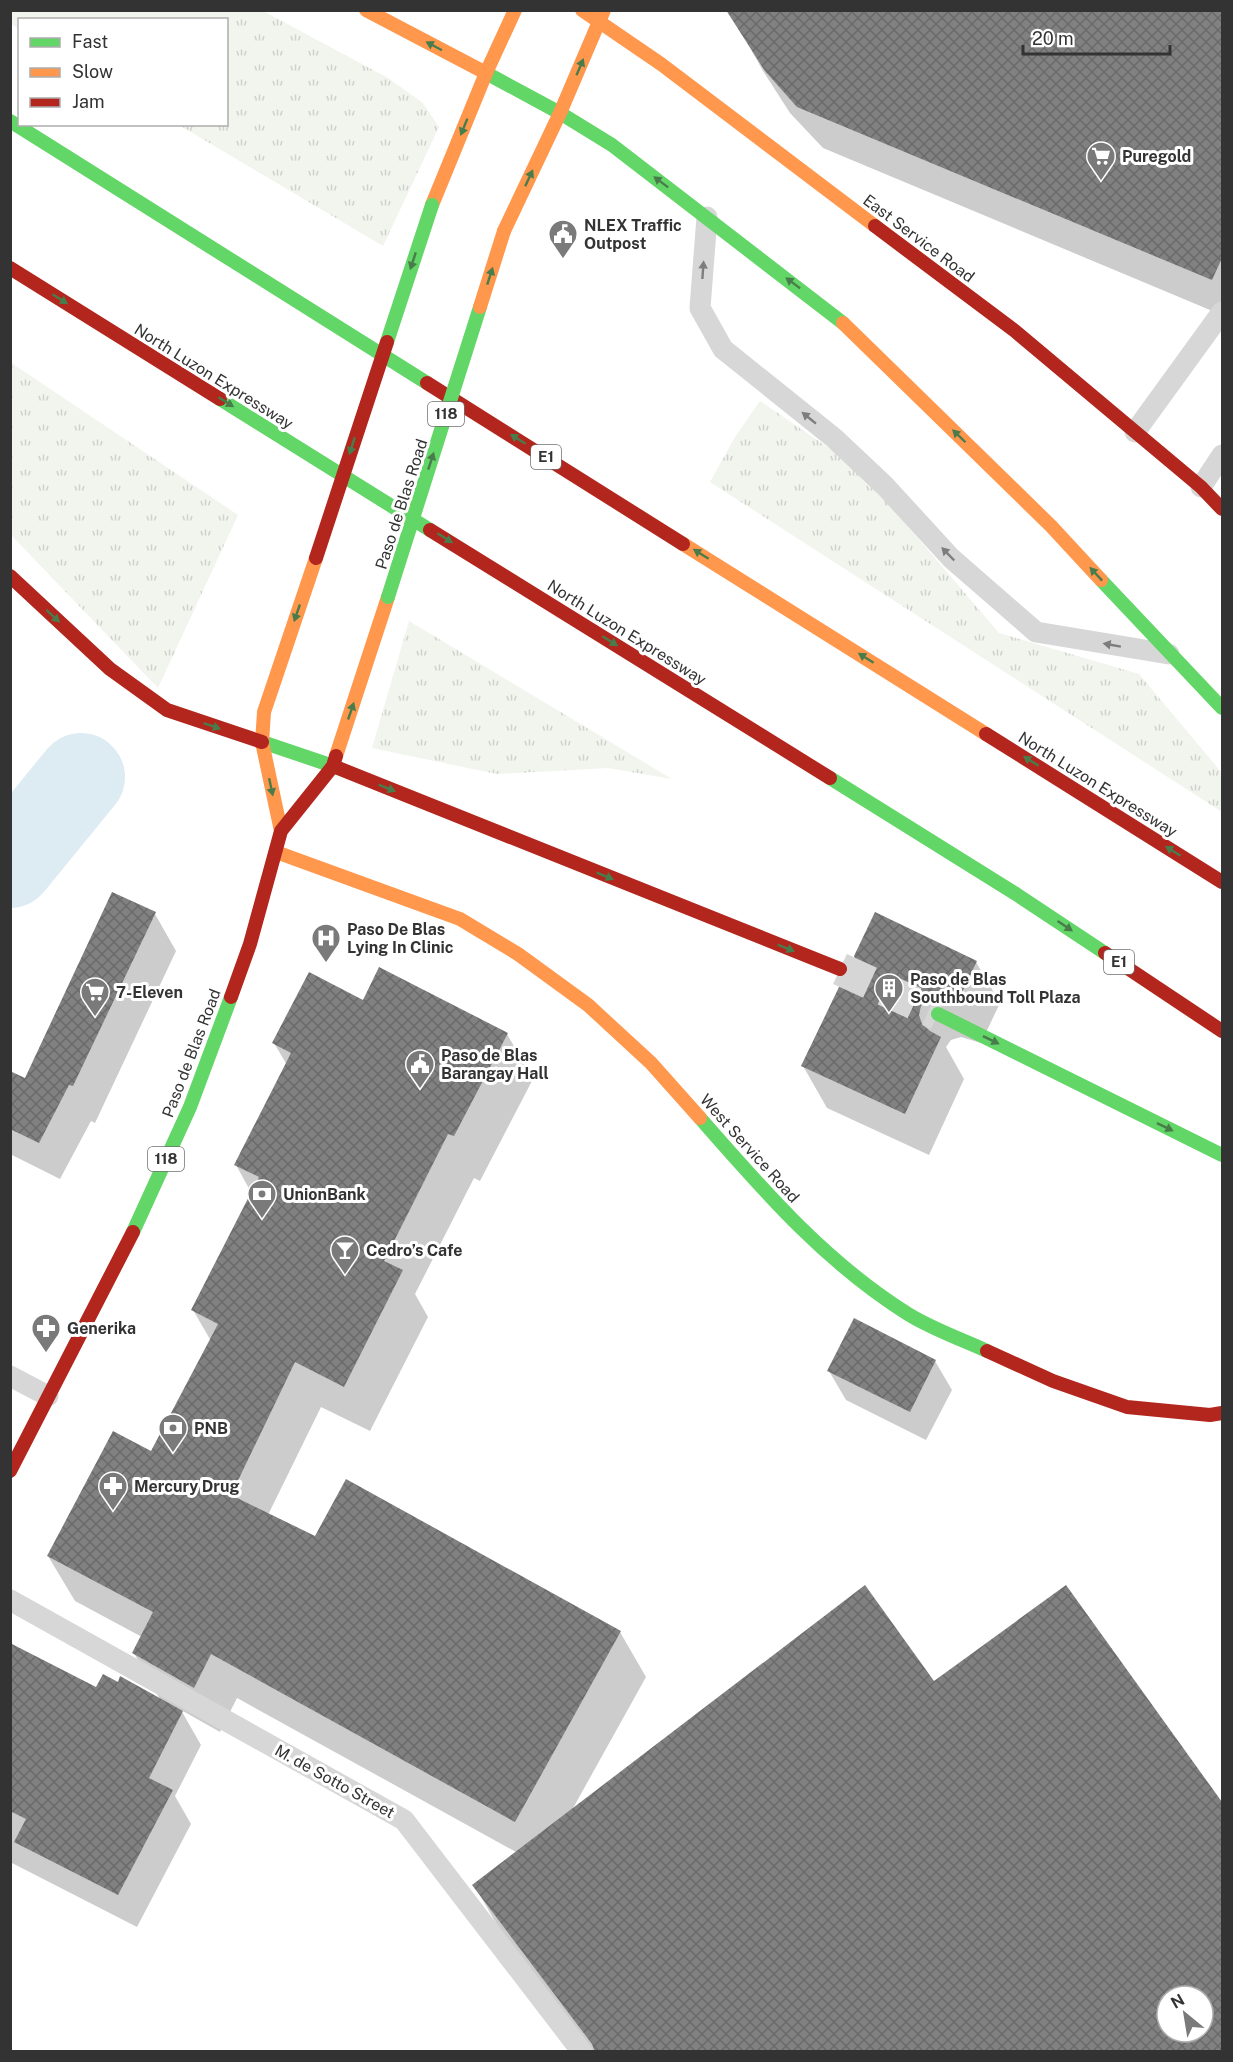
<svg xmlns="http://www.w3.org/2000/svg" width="1233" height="2062" font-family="'Public Sans',sans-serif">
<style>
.grass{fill:url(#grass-tufts)}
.shadow{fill:#0003;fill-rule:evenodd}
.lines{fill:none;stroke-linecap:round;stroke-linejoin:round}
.river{stroke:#ddebf3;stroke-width:88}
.building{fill:url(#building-cross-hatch);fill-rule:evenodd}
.highway-tunnel{stroke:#d6d6d6;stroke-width:33;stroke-dasharray:33 16;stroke-linecap:butt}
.lane{stroke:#d7d7d7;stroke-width:21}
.fast{stroke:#63d668;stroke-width:14}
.slow{stroke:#ff974d;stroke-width:14}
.jam{stroke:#b3261e;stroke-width:14}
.fast-bridge{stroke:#63d668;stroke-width:14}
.slow-bridge{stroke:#ff974d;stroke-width:14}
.jam-bridge{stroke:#b3261e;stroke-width:14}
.oneway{fill:#497c4b}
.oneway2{fill:#7d7d7d}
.labels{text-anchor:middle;stroke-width:6;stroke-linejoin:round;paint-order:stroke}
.shield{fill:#fff;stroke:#707070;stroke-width:1.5}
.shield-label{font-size:15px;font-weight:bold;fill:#333}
.poi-label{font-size:16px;font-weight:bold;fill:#333;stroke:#fff;text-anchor:start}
.street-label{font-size:16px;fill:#333;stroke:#fff}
</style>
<defs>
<pattern id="grass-tufts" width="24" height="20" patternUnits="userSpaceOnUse" patternTransform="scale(1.5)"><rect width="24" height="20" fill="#f1f5ed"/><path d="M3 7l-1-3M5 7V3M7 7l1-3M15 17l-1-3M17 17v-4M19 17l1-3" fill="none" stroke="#cfd2cc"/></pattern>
<pattern id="building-cross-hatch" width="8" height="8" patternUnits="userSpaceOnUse" patternTransform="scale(1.5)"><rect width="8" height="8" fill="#818181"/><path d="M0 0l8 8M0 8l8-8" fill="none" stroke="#6a6a6a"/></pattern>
</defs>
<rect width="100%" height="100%" fill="#fff"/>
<g class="grass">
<polygon points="11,10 263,11 388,78 423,103 439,127 383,246 179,125 226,124 226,20 20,20 19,29 11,24"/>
<polygon points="10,362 238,515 158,688 11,535"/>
<polygon points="760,401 858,468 999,633 1139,674 1222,773 1222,812 710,482 735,437"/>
<polygon points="409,621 672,779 608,768 497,774 372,748"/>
</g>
<g class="shadow">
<polygon points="735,10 1222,10 1222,315 823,148 790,113 763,71 739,28"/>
<polygon points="155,914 176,951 95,1123 91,1121 60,1179 10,1154 10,1073 26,1080"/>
<polygon points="976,962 1000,1003 981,1043 961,1037 951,1040 946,1047 964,1079 929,1155 827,1108 803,1066"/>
<path d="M363,1002L507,1034L533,1079L480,1181L474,1178L415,1294L428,1317L370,1431L321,1407L268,1515L315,1538L620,1632L646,1677L572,1810L933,1683L1066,1587L1222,1805V2052H590L504,1937L474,1885L516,1852L237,1698L220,1732L181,1710L201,1745L175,1796L191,1824L137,1927L10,1862V1645L97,1689L161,1701L134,1653L142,1637L75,1601L48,1556L152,1453L211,1341L193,1310L252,1194L236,1165L287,1065L274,1043ZM1167,1996H1203V2032H1167Z"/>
<polygon points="935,1361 952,1390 926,1440 846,1400 829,1371"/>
</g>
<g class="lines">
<polyline class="river" points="10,864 81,777"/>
</g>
<g class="building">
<polygon points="726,10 1222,10 1222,258 1212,280 797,107 765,71"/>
<polygon points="112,892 156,912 73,1086 69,1085 39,1143 10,1129 10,1071 25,1078"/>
<polygon points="875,912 977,961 957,1003 946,997 936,995 927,999 921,1006 919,1015 922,1024 930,1031 941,1037 905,1114 801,1066 839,987 851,984 857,976 858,966 854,956"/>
<polygon points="379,967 508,1033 454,1136 448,1134 384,1261 403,1270 344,1387 295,1362 231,1495 315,1536 346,1479 621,1631 515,1822 211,1654 194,1688 132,1653 153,1612 47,1556 113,1431 151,1451 218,1324 191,1310 259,1177 234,1165 291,1053 272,1043 309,972 363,1000"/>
<polygon points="854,1318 936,1360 910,1412 827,1371"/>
<path d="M865,1585L934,1681L1066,1585L1222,1802V2052H595L592,2044L472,1885ZM1167,1996H1203V2032H1167Z"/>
<polygon points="10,1643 96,1687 103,1674 118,1682 120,1676 183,1711 149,1778 173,1790 118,1895 14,1842 26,1819 10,1811"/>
</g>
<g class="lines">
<polyline class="highway-tunnel" points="840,969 938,1014"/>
<g class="lane">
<polyline points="707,217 700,308 723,349 834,438 885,486 951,558 1036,632 1169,654"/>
<polyline points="1135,432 1222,312"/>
<polyline points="1201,487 1222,455"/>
<polyline points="10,1376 48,1396"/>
<polyline points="10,1600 404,1820 582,2052"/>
</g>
<g class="fast">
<polyline points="486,73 560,113"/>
<polyline points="560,113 612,145 843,323"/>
<polyline points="10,121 427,383"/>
<polyline points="220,399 430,530"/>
<polyline points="1101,580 1222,708"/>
<polyline points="262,742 333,766"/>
<polyline points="830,778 1016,894 1105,953"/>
<polyline points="938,1014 1222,1155"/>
<path d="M700,1118C764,1191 825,1262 908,1314C932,1329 961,1339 987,1351"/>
<polyline points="133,1232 190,1107 231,997"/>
</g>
<g class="slow">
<polyline points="366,10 486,73"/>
<polyline points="582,10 661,64 875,226"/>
<polyline points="432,205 486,73 515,10"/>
<polyline points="504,231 560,113 604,10"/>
<polyline points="843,323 1051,526 1101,580"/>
<polyline points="683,544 986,734"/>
<polyline points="336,756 388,597"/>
<polyline points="281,831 262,742 264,712 316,558"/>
<polyline points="276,852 460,919 518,954 588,1005 651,1063 700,1118"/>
</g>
<g class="jam">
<polyline points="875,226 1015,331 1201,487 1222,509"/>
<polyline points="10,268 220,399"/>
<polyline points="427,383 683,544"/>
<polyline points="430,530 830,778"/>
<polyline points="10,576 110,669 167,710 262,742"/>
<polyline points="986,734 1222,882"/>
<polyline points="333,766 840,969"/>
<polyline points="1105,953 1222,1031"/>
<polyline points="231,997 250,944 281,831 333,766 336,756"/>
<polyline points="987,1351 1053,1381 1127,1407 1210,1415 1222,1413"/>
<polyline points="10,1471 133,1232"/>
</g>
<g class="fast-bridge">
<polyline points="387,342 432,205"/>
<polyline points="388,597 480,307"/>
</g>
<polyline class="slow-bridge" points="480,307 504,231"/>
<polyline class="jam-bridge" points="316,558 387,342"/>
</g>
<defs><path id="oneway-solid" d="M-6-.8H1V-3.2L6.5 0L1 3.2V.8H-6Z" transform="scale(1.5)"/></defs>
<g class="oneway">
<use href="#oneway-solid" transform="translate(434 46) rotate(-152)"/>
<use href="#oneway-solid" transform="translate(580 67) rotate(-67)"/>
<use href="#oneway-solid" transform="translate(464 127) rotate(112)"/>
<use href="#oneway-solid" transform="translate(529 178) rotate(-65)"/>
<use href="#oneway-solid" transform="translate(661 182) rotate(-143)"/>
<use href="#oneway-solid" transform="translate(413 261) rotate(108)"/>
<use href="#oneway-solid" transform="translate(490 276) rotate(-72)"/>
<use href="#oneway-solid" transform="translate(793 283) rotate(-143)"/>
<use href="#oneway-solid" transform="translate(60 299) rotate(32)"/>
<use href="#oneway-solid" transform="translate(226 402) rotate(32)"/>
<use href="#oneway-solid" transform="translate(959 436) rotate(-136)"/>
<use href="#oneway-solid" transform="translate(518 439) rotate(-148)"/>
<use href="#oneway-solid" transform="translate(352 446) rotate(108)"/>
<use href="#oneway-solid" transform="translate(431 461) rotate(-72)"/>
<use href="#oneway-solid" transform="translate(445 538) rotate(32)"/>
<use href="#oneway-solid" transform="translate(701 554) rotate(-148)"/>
<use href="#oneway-solid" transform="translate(1096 574) rotate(-133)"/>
<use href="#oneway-solid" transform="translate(297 613) rotate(109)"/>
<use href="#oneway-solid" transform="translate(53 616) rotate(43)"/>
<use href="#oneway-solid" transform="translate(610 641) rotate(32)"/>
<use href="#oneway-solid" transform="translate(866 658) rotate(-148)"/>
<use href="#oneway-solid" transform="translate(351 711) rotate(-71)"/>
<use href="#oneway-solid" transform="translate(212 726) rotate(19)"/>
<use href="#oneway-solid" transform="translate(1031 761) rotate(-148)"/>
<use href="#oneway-solid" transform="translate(271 787) rotate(78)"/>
<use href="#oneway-solid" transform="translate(387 788) rotate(22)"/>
<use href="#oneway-solid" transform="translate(1173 851) rotate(-148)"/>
<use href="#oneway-solid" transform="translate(605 876) rotate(22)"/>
<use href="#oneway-solid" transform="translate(1065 926) rotate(34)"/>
<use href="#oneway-solid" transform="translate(786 948) rotate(22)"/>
<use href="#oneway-solid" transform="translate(991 1040) rotate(26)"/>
<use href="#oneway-solid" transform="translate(1165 1127) rotate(26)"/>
</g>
<g class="oneway2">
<use href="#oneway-solid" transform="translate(703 270) rotate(-86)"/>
<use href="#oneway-solid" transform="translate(809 418) rotate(-141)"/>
<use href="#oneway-solid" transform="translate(948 554) rotate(-134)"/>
<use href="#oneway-solid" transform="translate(1112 645) rotate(-170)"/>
</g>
<defs>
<g id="supermarket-pin" transform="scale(1.5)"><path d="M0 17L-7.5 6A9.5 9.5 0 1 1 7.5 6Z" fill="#7a7a7a" stroke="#fff"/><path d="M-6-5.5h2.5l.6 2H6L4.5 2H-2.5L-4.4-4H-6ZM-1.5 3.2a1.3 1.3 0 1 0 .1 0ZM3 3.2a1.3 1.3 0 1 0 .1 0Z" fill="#fff"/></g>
<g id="civic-pin" transform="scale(1.5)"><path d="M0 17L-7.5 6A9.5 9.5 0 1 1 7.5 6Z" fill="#7a7a7a" stroke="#fff"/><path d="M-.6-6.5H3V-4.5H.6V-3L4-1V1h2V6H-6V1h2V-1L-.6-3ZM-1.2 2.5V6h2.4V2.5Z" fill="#fff"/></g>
<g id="hospital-pin" transform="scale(1.5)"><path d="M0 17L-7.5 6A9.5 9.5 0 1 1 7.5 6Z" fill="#7a7a7a" stroke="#fff"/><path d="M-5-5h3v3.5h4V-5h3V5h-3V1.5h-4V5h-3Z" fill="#fff"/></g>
<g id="building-pin" transform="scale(1.5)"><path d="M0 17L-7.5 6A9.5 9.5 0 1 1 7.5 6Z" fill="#7a7a7a" stroke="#fff"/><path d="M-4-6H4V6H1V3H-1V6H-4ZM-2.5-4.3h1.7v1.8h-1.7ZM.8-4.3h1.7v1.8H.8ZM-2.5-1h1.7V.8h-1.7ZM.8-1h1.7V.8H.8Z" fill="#fff"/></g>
<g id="bank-pin" transform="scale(1.5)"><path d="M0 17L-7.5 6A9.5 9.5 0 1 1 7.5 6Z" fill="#7a7a7a" stroke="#fff"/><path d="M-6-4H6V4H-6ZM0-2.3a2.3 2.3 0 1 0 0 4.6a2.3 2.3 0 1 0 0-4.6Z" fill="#fff"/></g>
<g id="bar-pin" transform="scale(1.5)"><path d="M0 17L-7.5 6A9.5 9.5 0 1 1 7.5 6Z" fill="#7a7a7a" stroke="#fff"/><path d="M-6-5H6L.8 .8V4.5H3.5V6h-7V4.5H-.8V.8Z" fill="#fff"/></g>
<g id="pharmacy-pin" transform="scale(1.5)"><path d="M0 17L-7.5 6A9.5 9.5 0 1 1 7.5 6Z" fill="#7a7a7a" stroke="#fff"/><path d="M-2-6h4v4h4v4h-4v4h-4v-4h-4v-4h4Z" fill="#fff"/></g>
</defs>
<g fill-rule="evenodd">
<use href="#supermarket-pin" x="1101" y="156"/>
<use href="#civic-pin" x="563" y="234"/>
<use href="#hospital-pin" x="326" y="938"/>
<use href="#building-pin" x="889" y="988"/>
<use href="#supermarket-pin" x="95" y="992"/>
<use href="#civic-pin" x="420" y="1064"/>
<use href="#bank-pin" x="262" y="1194"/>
<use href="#bar-pin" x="345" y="1250"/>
<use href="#pharmacy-pin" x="46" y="1328"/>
<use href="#bank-pin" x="173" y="1428"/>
<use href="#pharmacy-pin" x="113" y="1486"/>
</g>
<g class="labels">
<g class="shield">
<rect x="428" y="402" width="36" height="24" rx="4.5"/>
<rect x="531" y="445" width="30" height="24" rx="4.5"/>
<rect x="1104" y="950" width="30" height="24" rx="4.5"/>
<rect x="148" y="1147" width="36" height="24" rx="4.5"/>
</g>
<g class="shield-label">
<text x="446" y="419">118</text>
<text x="546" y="462">E1</text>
<text x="1119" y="967">E1</text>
<text x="166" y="1164">118</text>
</g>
<g class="poi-label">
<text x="1122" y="162">Puregold</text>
<text x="584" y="231">NLEX Traffic<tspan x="584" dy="18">Outpost</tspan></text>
<text x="347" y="935">Paso De Blas<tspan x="347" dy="18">Lying In Clinic</tspan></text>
<text x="910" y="985">Paso de Blas<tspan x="910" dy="18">Southbound Toll Plaza</tspan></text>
<text x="116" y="998">7-Eleven</text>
<text x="441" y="1061">Paso de Blas<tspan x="441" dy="18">Barangay Hall</tspan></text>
<text x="283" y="1200">UnionBank</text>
<text x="366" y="1256">Cedro’s Cafe</text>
<text x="67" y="1334">Generika</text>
<text x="194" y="1434">PNB</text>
<text x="134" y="1492">Mercury Drug</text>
</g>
<g class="street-label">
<text transform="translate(919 238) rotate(37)" y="6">East Service Road</text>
<text transform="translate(214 376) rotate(32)" y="6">North Luzon Expressway</text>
<text transform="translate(401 504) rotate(-72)" y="6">Paso de Blas Road</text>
<text transform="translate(627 632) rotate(32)" y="6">North Luzon Expressway</text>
<text transform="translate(1098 784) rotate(32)" y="6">North Luzon Expressway</text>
<text transform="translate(191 1053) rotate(-69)" y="6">Paso de Blas Road</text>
<text transform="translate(750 1148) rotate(48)" y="6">West Service Road</text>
<text transform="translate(335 1781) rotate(29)" y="6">M. de Sotto Street</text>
</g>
</g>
<rect width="1233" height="2062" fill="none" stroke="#333333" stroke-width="24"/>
<rect x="18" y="18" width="210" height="108" fill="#ffffff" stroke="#adadad" stroke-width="1.5"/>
<rect x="30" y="38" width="30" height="9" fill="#63d668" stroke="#adadad" stroke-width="1.5"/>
<text x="72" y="48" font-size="18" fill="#333333">Fast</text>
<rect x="30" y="68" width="30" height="9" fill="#ff974d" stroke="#adadad" stroke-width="1.5"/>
<text x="72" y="78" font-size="18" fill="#333333">Slow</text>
<rect x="30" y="98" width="30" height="9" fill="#b3261e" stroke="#adadad" stroke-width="1.5"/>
<text x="72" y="108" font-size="18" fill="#333333">Jam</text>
<g transform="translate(1185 2014) rotate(330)"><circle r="28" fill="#ffffff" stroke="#adadad" stroke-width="1.5"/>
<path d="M0-4.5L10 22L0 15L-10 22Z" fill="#7a7a7a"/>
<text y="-9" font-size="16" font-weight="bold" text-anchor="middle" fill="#333333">N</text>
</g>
<path d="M1023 45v9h147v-9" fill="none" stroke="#333333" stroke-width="3"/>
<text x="1032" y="45" font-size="18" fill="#333333" stroke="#ffffff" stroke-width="4.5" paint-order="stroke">20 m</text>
</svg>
